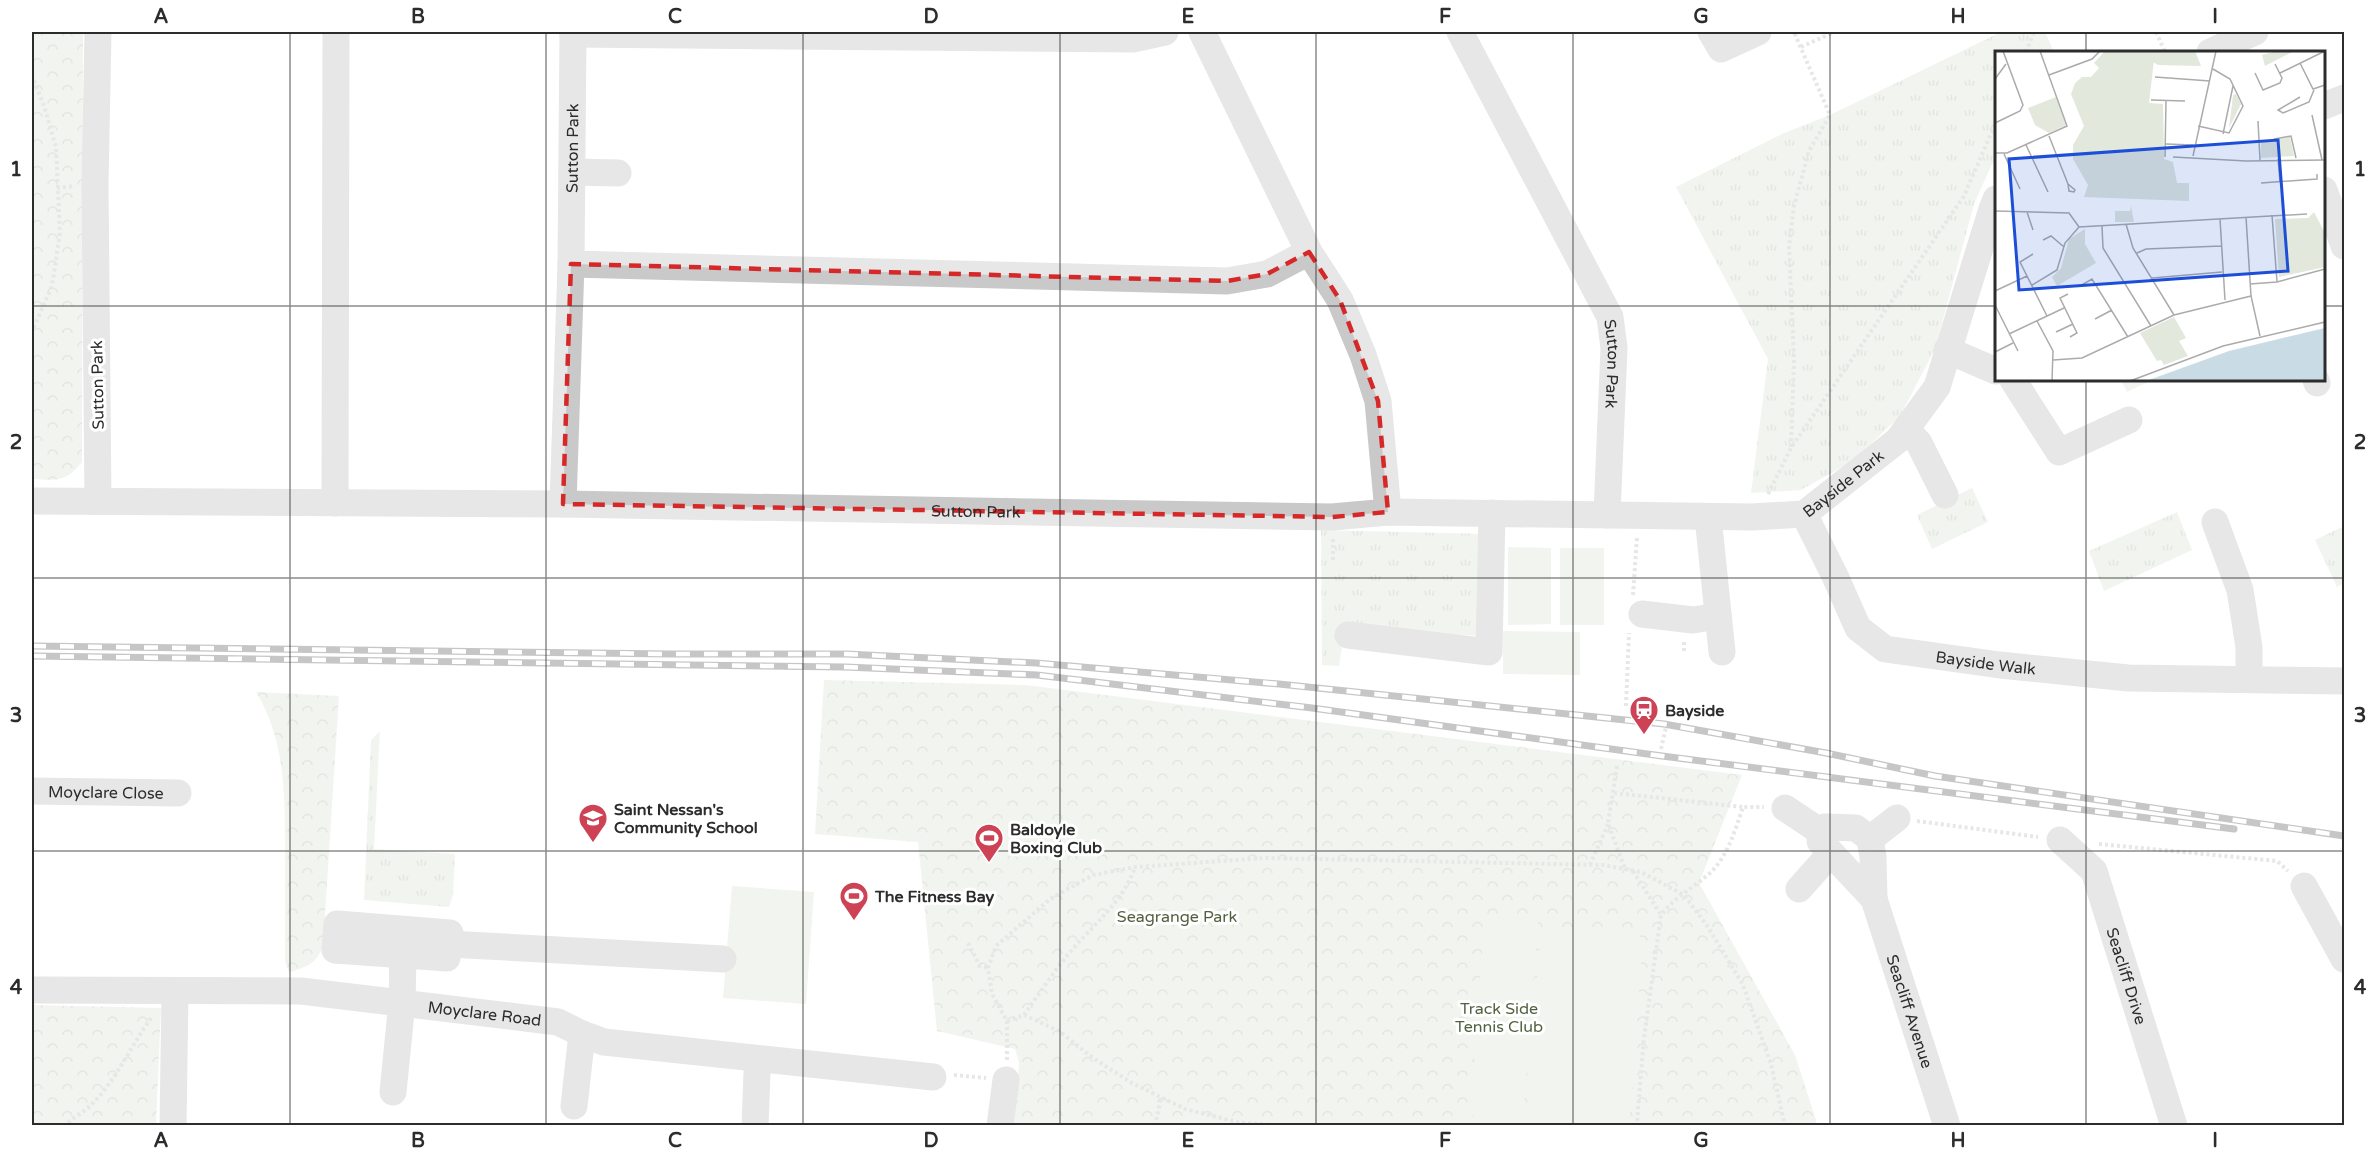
<svg xmlns="http://www.w3.org/2000/svg" width="2376" height="1157" font-family="'Varela Round',sans-serif">
<style>
.grass{fill:url(#grass-tufts)}
.park{fill:url(#park-crowns)}
.pitch{fill:#e2e8db}
.lines{fill:none;stroke-linecap:round;stroke-linejoin:round}
.path{stroke:#c9c9c9;stroke-width:4;stroke-dasharray:3 3;stroke-linecap:butt}
.minor{stroke:#c9c9c9;stroke-width:27}
.rail-casing{stroke:#818181;stroke-width:7}
.rail{stroke:#fff;stroke-width:4.5;stroke-dasharray:14;stroke-linecap:butt}
.marked{fill:none;stroke:#d62828;stroke-width:4.5;stroke-dasharray:12 8;stroke-linejoin:round}
.grid{fill:none;stroke:#2c2c2c;stroke-width:1.5;stroke-opacity:0.55}
.labels{text-anchor:middle;stroke-width:6;stroke-linejoin:round;paint-order:stroke}
.street-label{font-size:16px;fill:#2c2c2c;stroke:#fff}
.poi-label{font-size:16px;font-weight:bold;fill:#2c2c2c;stroke:#fff;text-anchor:start}
.park-label{font-size:16px;fill:#51613f;stroke:#fff}
.inset-road{fill:none;stroke:#ababab;stroke-width:1.5}
.view{fill:#1d4ed8;fill-opacity:0.15;stroke:#1d4ed8;stroke-width:3}
.inset-edge{fill:none;stroke:#2c2c2c;stroke-width:3}
.neatline{fill:none;stroke:#2c2c2c;stroke-width:2}
.grid-label{font-size:20px;text-anchor:middle;font-weight:bold;fill:#2c2c2c}
</style>
<defs>
<pattern id="grass-tufts" width="24" height="20" patternUnits="userSpaceOnUse" patternTransform="scale(1.5)"><rect width="24" height="20" fill="#e2e8db"/><path d="M3 7l-1-3M5 7V3M7 7l1-3M15 17l-1-3M17 17v-4M19 17l1-3" fill="none" stroke="#c2c7bc"/></pattern>
<pattern id="park-crowns" width="20" height="18" patternUnits="userSpaceOnUse" patternTransform="scale(1.5)"><rect width="20" height="18" fill="#e2e8db"/><path d="M2 6a3 3 0 1 1 6 0M12 15a3 3 0 1 1 6 0" fill="none" stroke="#c2c7bc"/></pattern>
</defs>
<rect width="100%" height="100%" fill="#fff"/>
<g class="grass">
<polygon points="2001,32 2045,32 2054,52 1996,52 1996,159 1992,164 1974,204 1935,349 1900,416 1853,461 1801,490 1751,493 1768,359 1676,187 1784,133 1830,115"/>
<polygon points="2121,380 2152,380 2127,392"/>
<polygon points="1972,488 1988,522 1932,549 1917,515"/>
<polygon points="2177,512 2192,550 2104,591 2089,551"/>
<polygon points="2344,526 2344,583 2337,587 2315,540"/>
<polygon points="1321,530 1485,534 1484,636 1345,628 1339,666 1322,665"/>
<polygon points="380,731 374,849 455,854 453,895 449,907 364,900 371,740"/>
</g>
<g class="park">
<path d="M32,32H83L82,462C65,483 57,480 32,479Z"/>
<polygon points="824,680 1026,685 1742,775 1699,883 1795,1055 1816,1120 1816,1125 1014,1125 1019,1063 1015,1049 937,1031 918,842 815,834"/>
<path d="M256,692L339,696L323,946C317,963 306,968 289,972L285,961C285,925 285,889 285,854C285,797 286,741 256,692Z"/>
<polygon points="32,1005 161,1008 156,1125 32,1125"/>
</g>
<g class="pitch">
<polygon points="1508,547 1551,548 1551,624 1508,625"/>
<rect x="1560" y="548" width="44" height="77"/>
<polygon points="1503,631 1580,632 1580,675 1503,674"/>
<polygon points="732,886 814,892 806,1004 723,998"/>
<polygon points="1485,917 1538,921 1523,1119 1470,1115"/>
<polygon points="1541,929 1643,937 1629,1125 1594,1125 1526,1120"/>
</g>
<g class="lines">
<g class="path">
<polyline points="2156,32 2165,52"/>
<polyline points="1801,47 1834,32"/>
<polyline points="2026,52 2034,32"/>
<polyline points="32,75 44,106 56,147 60,233 52,286 32,332"/>
<polyline points="57,188 75,186"/>
<polyline points="1791,447 1794,361 1789,246 1794,206 1809,151 1830,115 1794,32"/>
<polyline points="1768,494 1791,448 1964,196 1996,122"/>
<polyline points="1333,539 1333,562"/>
<polyline points="1633,595 1637,537"/>
<polyline points="1684,651 1684,642"/>
<polyline points="1626,706 1629,633"/>
<polyline points="1661,749 1666,727"/>
<polyline points="1617,766 1608,823 1625,869"/>
<polyline points="1614,793 1743,807"/>
<polyline points="1917,821 2038,837"/>
<polyline points="2099,844 2277,861 2288,871"/>
<polyline points="1590,865 1608,824"/>
<polyline points="1633,871 1661,915"/>
<polyline points="968,943 980,966 988,968"/>
<path d="M1024,1015C1039,994 1054,971 1071,951C1094,924 1123,902 1135,867"/>
<polyline points="1007,1021 1024,1015 1059,1031 1093,1058 1132,1083 1185,1109 1237,1122 1282,1126"/>
<polyline points="1007,1060 1007,1021 992,994 988,968 996,946 1050,899 1093,875 1135,867 1265,858 1603,865 1641,872 1684,895 1708,927 1743,985 1771,1064 1785,1126"/>
<polyline points="954,1075 986,1078"/>
<path d="M63,1126C72,1119 82,1113 90,1106C116,1081 130,1047 151,1018"/>
<polyline points="1155,1126 1161,1098"/>
<path d="M1634,1126L1637,1122L1644,1038L1661,915C1674,898 1694,887 1710,873C1728,856 1735,830 1743,807H1764"/>
</g>
<g class="minor">
<polyline points="1202,32 1309,252 1340,300 1363,355 1378,401 1388,512"/>
<path id="s1" d="M1460,32L1610,317L1614,348L1607,515"/>
<polyline points="1711,32 1721,49 1758,32"/>
<polyline points="573,34 1133,39 1165,32"/>
<polyline points="2210,52 2255,32"/>
<polyline points="2324,106 2344,98"/>
<polyline points="572,172 618,173"/>
<polyline points="2324,190 2344,246"/>
<polyline points="571,264 1227,281 1267,274 1309,252"/>
<polyline points="1947,350 1996,371"/>
<polyline points="2013,380 2059,452 2129,420"/>
<polyline points="2316,380 2317,383"/>
<polyline points="1906,429 1919,443 1945,495"/>
<path id="s2" d="M32,501L563,504L1332,517L1388,512L1752,517L1804,514L1898,440L1937,387L1992,209L1996,199"/>
<polyline points="98,501 95,184 98,32"/>
<polyline points="335,503 336,32"/>
<path id="s3" d="M563,504L571,264L573,32"/>
<path id="s4" d="M1804,514L1835,576L1858,628L1885,649L2000,665L2128,678L2344,681"/>
<polyline points="1708,517 1722,652"/>
<polyline points="2215,522 2240,590 2249,647 2249,678"/>
<polyline points="1642,614 1693,620 1718,616"/>
<polyline points="1348,635 1489,652 1492,513"/>
<path id="s5" d="M32,791L178,793"/>
<polyline points="1785,808 1821,832"/>
<polygon points="1825,827 1856,828 1870,839 1873,857 1874,899 1820,841 1821,832"/>
<polyline points="1870,839 1897,818"/>
<path id="s6" d="M2060,840L2094,871L2174,1126"/>
<polyline points="2304,886 2344,959"/>
<polyline points="1799,889 1831,853"/>
<path id="s7" d="M1874,899L1947,1126"/>
<polygon points="337,924 450,933 447,958 335,950"/>
<polyline points="449,944 723,959"/>
<path id="s8" d="M32,990L301,991L558,1022L582,1034L604,1042L933,1077"/>
<polyline points="393,1092 402,1002 403,956"/>
<polyline points="574,1106 582,1034"/>
<polyline points="173,1126 175,992"/>
<polyline points="755,1126 757,1073"/>
<polyline points="1000,1126 1006,1080"/>
</g>
<g class="rail-casing">
<g id="rail">
<polyline points="32,646 670,654 846,654 1036,663 1279,684 1664,724 1826,753 1935,776 2344,836"/>
<polyline points="32,656 845,667 1037,675 1312,708 1662,756 2234,829"/>
</g>
</g>
<use href="#rail" class="rail"/>
</g>
<path d="M0 0H2376V1157H0ZM1309,252L1340,300L1378,401L1388,512L1332,517L563,504L571,264L1227,281L1267,274Z" fill="#fff" fill-opacity=".55" fill-rule="evenodd"/>
<path class="marked" d="M1309,252L1340,300L1378,401L1388,512L1332,517L563,504L571,264L1227,281L1267,274Z"/>
<path class="grid" d="M290,32V1126M546,32V1126M803,32V1126M1060,32V1126M1316,32V1126M1573,32V1126M1830,32V1126M2086,32V52M32,306H1996M2324,306H2344M2086,380V1126M32,578H2344M32,851H2344"/>
<defs>
<g id="station-pin" transform="scale(1.5)"><path d="M0 17L-7.5 6A9.5 9.5 0 1 1 7.5 6Z" fill="#ce4255" stroke="#fff"/><path d="M-3-6H3Q5-6 5-4V2Q5 4 3 4L4.5 6H3L1.5 4h-3L-3 6H-4.5L-3 4Q-5 4-5 2V-4Q-5-6-3-6ZM-3.5-4v3h7v-3ZM-3.5 1v1.5H-2V1ZM2 1v1.5H3.5V1Z" fill="#fff"/></g>
<g id="school-pin" transform="scale(1.5)"><path d="M0 17L-7.5 6A9.5 9.5 0 1 1 7.5 6Z" fill="#ce4255" stroke="#fff"/><path d="M0-5L7-2L0 1L-7-2ZM-4 1L0 2.5L4 1V4Q0 6-4 4Z" fill="#fff"/></g>
<g id="stadium-pin" transform="scale(1.5)"><path d="M0 17L-7.5 6A9.5 9.5 0 1 1 7.5 6Z" fill="#ce4255" stroke="#fff"/><path d="M0-5a6.5 5 0 1 0 0 10a6.5 5 0 1 0 0-10ZM-3.5-1.8h7v3.6h-7Z" fill="#fff"/></g>
</defs>
<g fill-rule="evenodd">
<use href="#station-pin" x="1644" y="710"/>
<use href="#school-pin" x="593" y="818"/>
<use href="#stadium-pin" x="989" y="838"/>
<use href="#stadium-pin" x="854" y="896"/>
</g>
<g class="labels">
<g class="street-label">
<text dy="6" stroke="none"><textPath href="#s3" startOffset="356">Sutton Park</textPath></text>
<text dy="6" stroke="none"><textPath href="#s1" startOffset="369">Sutton Park</textPath></text>
<text transform="translate(97 385) rotate(-91)" y="6">Sutton Park</text>
<text dy="6" stroke="none"><textPath href="#s2" startOffset="1822">Bayside Park</textPath></text>
<text dy="6" stroke="none"><textPath href="#s2" startOffset="944">Sutton Park</textPath></text>
<text dy="6" stroke="none"><textPath href="#s4" startOffset="262">Bayside Walk</textPath></text>
<text dy="6" stroke="none"><textPath href="#s5" startOffset="74">Moyclare Close</textPath></text>
<text dy="6" stroke="none"><textPath href="#s6" startOffset="156">Seacliff Drive</textPath></text>
<text dy="6" stroke="none"><textPath href="#s8" startOffset="454">Moyclare Road</textPath></text>
<text dy="6" stroke="none"><textPath href="#s7" startOffset="118">Seacliff Avenue</textPath></text>
</g>
<g class="poi-label">
<text x="1665" y="716">Bayside</text>
<text x="614" y="815">Saint Nessan's<tspan x="614" dy="18">Community School</tspan></text>
<text x="1010" y="835">Baldoyle<tspan x="1010" dy="18">Boxing Club</tspan></text>
<text x="875" y="902">The Fitness Bay</text>
</g>
<g class="park-label">
<text x="1177" y="922">Seagrange Park</text>
<text x="1499" y="1014">Track Side<tspan x="1499" dy="18">Tennis Club</tspan></text>
</g>
</g>
<g transform="translate(1995 51)">
<rect width="330" height="330" fill="#fff"/>
<path d="M282,0H299L270,15L267,4ZM136,155L139,171H120V160H135ZM90,178V193L101,212L62,235L57,226L66,217L74,188Z" fill="#e2e8db"/>
<path d="M179,266L191,287L184,290L193,305L169,314L166,309L162,310L145,282Z" fill="#e2e8db"/>
<path d="M110,0H160L154,52L168,53L169,108L178,111L182,132H194V150L89,146L93,134L78,108V94L89,75L76,43L80,32L87,26H96L104,17L99,12ZM241,43L246,53L234,77L238,44ZM61,46L71,74L54,82L40,74L33,57ZM295,86L299,105L266,107V91ZM319,161L330,182V216L284,226L280,168L313,167Z" fill="#e2e8db"/>
<path d="M160,0H200L206,15L163,14L158,11ZM114,12L135,15L130,44L109,41ZM102,46L131,49L127,91L97,88ZM99,105L117,106V128L99,127Z" fill="#e2e8db"/>
<path d="M330,277V330H151L234,300Z" fill="#c9dce6"/>
<path class="inset-road" d="M305,12L318,38L330,34M260,22L268,39L285,32L287,27L280,13M285,22L330,0M54,24L97,8L105,0M160,26L215,30M0,28L11,13M305,46L283,59L288,62L314,51L319,39M156,49L190,50M317,64L327,109M263,70L265,109M0,72L25,60L28,54L8,0M203,75L234,82L248,55L235,28L218,18M228,83L238,35M54,85L73,133M279,88L296,85L301,107M171,93L198,94M31,94L53,141M0,102H12L72,75L45,0M9,103L25,138M198,105L221,0M170,106L171,50M178,106L251,110L330,109M283,108L285,131M266,132L322,128V123M73,133L80,139L79,141L74,140ZM0,160L74,162L84,176M32,161L38,179M277,164L282,231M251,166L256,245L265,285M225,168L230,249M131,173L138,197L179,264M107,175L108,197L156,275M48,189L56,185L69,196M142,202L151,198L226,195M38,203L25,211L52,265M157,227L227,221M255,233L282,231L330,218M37,234L62,219L70,192L84,176L312,163M85,235L97,228L133,286M0,240L32,225M73,243L65,247L82,282L75,286M0,254L23,300M100,268L117,259M42,270L58,300L57,330M61,281L78,273M14,283L69,257M0,301L18,292M58,309L87,307L179,264L256,245M135,330L228,295L330,271"/>
<path class="view" d="M283,89L293,220L24,239L14,108Z"/>
<rect width="330" height="330" class="inset-edge"/>
</g>
<rect width="2376" height="1157" fill="none" stroke="#ffffff" stroke-width="66"/>
<rect x="33" y="33" width="2310" height="1091" class="neatline"/>
<g class="grid-label">
<text x="161" y="23">A</text>
<text x="418" y="23">B</text>
<text x="675" y="23">C</text>
<text x="931" y="23">D</text>
<text x="1188" y="23">E</text>
<text x="1445" y="23">F</text>
<text x="1701" y="23">G</text>
<text x="1958" y="23">H</text>
<text x="2215" y="23">I</text>
<text x="16" y="176">1</text>
<text x="2360" y="176">1</text>
<text x="16" y="449">2</text>
<text x="2360" y="449">2</text>
<text x="16" y="722">3</text>
<text x="2360" y="722">3</text>
<text x="16" y="994">4</text>
<text x="2360" y="994">4</text>
<text x="161" y="1147">A</text>
<text x="418" y="1147">B</text>
<text x="675" y="1147">C</text>
<text x="931" y="1147">D</text>
<text x="1188" y="1147">E</text>
<text x="1445" y="1147">F</text>
<text x="1701" y="1147">G</text>
<text x="1958" y="1147">H</text>
<text x="2215" y="1147">I</text>
</g>
</svg>
